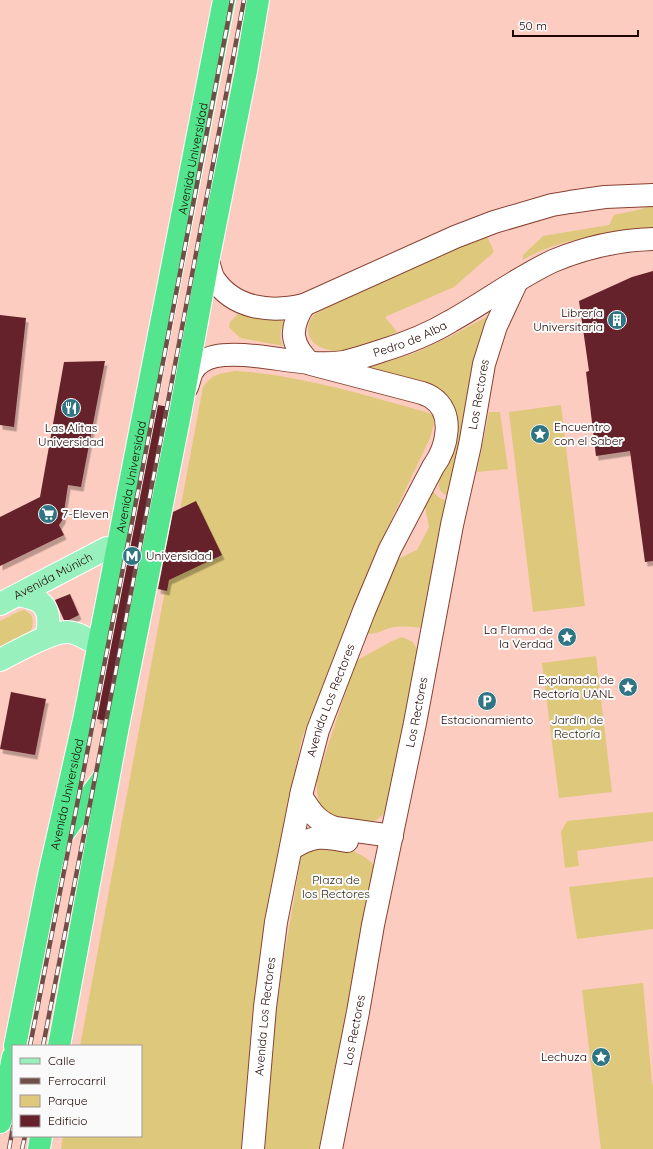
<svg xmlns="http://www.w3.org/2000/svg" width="653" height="1149" font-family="Quicksand,sans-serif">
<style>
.green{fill:#dec87b}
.building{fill:#65212c;filter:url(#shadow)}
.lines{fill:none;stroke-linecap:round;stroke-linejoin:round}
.minor-casing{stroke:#874132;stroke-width:24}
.major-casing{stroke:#fff;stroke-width:24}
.highway-casing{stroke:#fff;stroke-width:24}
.minor{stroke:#fff;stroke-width:22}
.major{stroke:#98f0bc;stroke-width:22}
.highway{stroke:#53e68f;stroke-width:22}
.rail-casing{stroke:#714f48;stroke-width:4.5}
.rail{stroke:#fafafa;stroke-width:3;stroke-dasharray:9;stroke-linecap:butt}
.labels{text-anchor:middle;stroke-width:4;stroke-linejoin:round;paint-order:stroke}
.street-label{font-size:12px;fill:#1f0502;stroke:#fafafa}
.poi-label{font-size:12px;fill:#1f0502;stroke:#fafafa;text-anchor:end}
.park-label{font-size:12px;fill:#302a13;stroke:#fafafa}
</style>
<defs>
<filter id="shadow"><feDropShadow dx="2.5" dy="4.5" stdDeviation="0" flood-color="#0004"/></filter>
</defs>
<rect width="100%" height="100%" fill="#fdccc0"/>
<g class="green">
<path d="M648,206H653V229C610,234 561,237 523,260V255L543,236L609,225L614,215L642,209Z"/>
<path d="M487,236L494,252L454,287L385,317L397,332C385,338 373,342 360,347C356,348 350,350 346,351C331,353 308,347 308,329C308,324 310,319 314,315C317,313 321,311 324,309L443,253Z"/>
<path d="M238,314L284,321C280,330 279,337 283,346L240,338L229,327L230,322Z"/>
<path d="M490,315L453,497C423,491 450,463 453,447C454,438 454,428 454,419L364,369L415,353L449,337Z"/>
<path d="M235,371C300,375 363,395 426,412L433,415L434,424L430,438L376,552L302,738L291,790L256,998L246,1088L243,1149H61L63,1136H141V1046H80L203,387C214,373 218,374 235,371Z"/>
<polygon points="561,405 585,606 533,612 509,412"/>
<polygon points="489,412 500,412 508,469 477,472"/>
<path d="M432,488C435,498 443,499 452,503L427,629C416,627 402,625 390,628C383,630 376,634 368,634L366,632L398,559L417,550L429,527L424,502Z"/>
<path d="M25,610L32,616C33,623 33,627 30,633L0,649V621L20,611Z"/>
<path d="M402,637L413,642L420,655L386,812L379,818L373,822L364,824L327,815C318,802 316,795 317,779L356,661L392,641Z"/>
<polygon points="596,656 612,792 559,798 542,663"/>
<polygon points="653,812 653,841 577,851 579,866 565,868 561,832 567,821"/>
<path d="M344,847C356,852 367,857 376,867L322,1149H265L272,1043L283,962L301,858L306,851L311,848Z"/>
<polygon points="653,877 653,929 577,939 569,887"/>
<polygon points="643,983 652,1083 653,1085 653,1149 601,1149 582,990"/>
</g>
<g class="building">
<polygon points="653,271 653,561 645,562 630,451 596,456 586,372 589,371 579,301 632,277"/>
<polygon points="0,315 26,318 14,427 0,425"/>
<polygon points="105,361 81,487 68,485 63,519 59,525 64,535 0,566 0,517 40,497 64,362"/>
<polygon points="158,405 169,407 106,721 97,719"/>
<polygon points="196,501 222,555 169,580 167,591 158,589 173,512"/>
<polygon points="70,594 79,615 69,620 64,620 55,600"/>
<polygon points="11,692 46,699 35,755 0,749"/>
</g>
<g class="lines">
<g class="minor-casing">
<g id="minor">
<path d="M208,261C210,267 211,274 214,279C234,309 271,313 304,305L455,237L494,222L552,205L570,202L605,197L653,195"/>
<path id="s1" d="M187,387C189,382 190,376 192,372C202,354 226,354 244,355C277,357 310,367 344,362C357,359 369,355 381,351C407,343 428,335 451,321C485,302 517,278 553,261C584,248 619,240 653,239"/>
<path d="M301,796C311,812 317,822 335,828L392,836"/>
<path d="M291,849C313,835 322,836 347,841"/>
<path id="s2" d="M253,1149L265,1007L276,922L302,791L318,730L364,611L390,549L433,467C447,448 456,412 431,397C428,395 425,394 422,393L311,364C290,344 289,329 304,305"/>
<path id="s3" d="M331,1149L358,1012L373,925L415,723L452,525L470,445L484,364L496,326L517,281"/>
</g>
</g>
<g class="major-casing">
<g id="major">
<path d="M19,595C26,597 34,598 40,602C51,611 49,626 46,637"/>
<path id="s4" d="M0,604L107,548"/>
<path d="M0,660C16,652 50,632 67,632C76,632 83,637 91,641"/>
</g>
</g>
<g class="highway-casing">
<g id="highway">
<polyline points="62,835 107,773"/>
<path id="s5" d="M15,1046L49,875L84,720L224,0"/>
<polyline points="59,1046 118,726 181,409 208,261 246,71 258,0"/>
<polyline points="0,1122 13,1057"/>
<polyline points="39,1149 41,1136"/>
</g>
</g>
<use href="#minor" class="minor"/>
<use href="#major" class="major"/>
<use href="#highway" class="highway"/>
<g class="rail-casing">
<g id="rail">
<polyline points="30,1046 155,404 232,0"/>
<polyline points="43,1046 167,407 244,0"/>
<polyline points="9,1149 13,1127"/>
<polyline points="22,1149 25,1136"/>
</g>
</g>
<use href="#rail" class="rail"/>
</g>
<defs>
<g id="building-disc" transform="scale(1)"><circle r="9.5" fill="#307583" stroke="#fafafa"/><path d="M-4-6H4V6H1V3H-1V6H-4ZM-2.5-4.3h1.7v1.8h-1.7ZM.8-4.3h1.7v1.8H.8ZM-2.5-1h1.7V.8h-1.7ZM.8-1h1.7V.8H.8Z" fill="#fff"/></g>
<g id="restaurant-disc" transform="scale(1)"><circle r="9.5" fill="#307583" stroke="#fafafa"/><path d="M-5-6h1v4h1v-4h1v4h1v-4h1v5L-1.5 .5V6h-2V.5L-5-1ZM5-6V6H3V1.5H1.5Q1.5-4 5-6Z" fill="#fff"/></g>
<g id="sight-disc" transform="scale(1)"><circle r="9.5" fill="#307583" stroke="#fafafa"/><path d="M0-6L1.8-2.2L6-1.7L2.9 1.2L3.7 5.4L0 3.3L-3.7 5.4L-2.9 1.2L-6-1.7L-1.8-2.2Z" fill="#fff"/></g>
<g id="supermarket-disc" transform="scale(1)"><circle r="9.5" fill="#307583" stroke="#fafafa"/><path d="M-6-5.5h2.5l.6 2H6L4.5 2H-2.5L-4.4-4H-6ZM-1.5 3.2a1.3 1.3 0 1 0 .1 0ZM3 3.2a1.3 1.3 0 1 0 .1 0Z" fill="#fff"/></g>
<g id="metro-disc" transform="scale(1)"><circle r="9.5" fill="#307583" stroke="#fafafa"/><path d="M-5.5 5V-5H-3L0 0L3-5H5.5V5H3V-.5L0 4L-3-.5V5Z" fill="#fff"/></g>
<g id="parking-disc" transform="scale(1)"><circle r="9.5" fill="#307583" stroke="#fafafa"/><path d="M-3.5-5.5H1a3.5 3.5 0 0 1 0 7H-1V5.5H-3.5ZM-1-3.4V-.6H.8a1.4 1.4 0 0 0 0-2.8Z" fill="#fff"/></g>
</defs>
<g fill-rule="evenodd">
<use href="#building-disc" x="617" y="320"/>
<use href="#restaurant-disc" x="71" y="408"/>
<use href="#sight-disc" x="540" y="434"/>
<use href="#supermarket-disc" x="48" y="514"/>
<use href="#metro-disc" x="132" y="556"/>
<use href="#sight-disc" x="567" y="637"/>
<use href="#sight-disc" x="628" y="687"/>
<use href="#parking-disc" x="487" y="701"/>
<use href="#sight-disc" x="601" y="1057"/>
</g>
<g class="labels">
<g class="street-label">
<text dy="4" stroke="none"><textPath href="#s5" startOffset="905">Avenida Universidad</textPath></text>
<text dy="4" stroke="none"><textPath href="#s1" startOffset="244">Pedro de Alba</textPath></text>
<text dy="4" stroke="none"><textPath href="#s3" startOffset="769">Los Rectores</textPath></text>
<text dy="4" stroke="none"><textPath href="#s5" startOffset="581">Avenida Universidad</textPath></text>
<text dy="4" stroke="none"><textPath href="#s4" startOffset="60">Avenida Múnich</textPath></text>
<text dy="4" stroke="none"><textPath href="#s2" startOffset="457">Avenida Los Rectores</textPath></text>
<text dy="4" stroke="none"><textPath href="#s3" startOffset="445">Los Rectores</textPath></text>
<text dy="4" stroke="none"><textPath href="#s5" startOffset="257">Avenida Universidad</textPath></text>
<text dy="4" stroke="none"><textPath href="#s2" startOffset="133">Avenida Los Rectores</textPath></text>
<text dy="4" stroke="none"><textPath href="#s3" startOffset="121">Los Rectores</textPath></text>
</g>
<g class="poi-label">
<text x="603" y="317">Librería<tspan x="603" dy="14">Universitaria</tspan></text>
<text x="554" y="431" text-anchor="start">Encuentro<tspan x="554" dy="14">con el Saber</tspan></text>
<text x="71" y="432" text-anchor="middle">Las Alitas<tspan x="71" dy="14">Universidad</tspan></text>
<text x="62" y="518" text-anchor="start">7-Eleven</text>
<text x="146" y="560" text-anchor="start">Universidad</text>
<text x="553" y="634">La Flama de<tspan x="553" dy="14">la Verdad</tspan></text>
<text x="614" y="684">Explanada de<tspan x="614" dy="14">Rectoría UANL</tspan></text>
<text x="487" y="724" text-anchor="middle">Estacionamiento</text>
<text x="587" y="1061">Lechuza</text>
</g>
<g class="park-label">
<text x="577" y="724">Jardín de<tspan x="577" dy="14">Rectoría</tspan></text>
<text x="336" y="884">Plaza de<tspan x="336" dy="14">los Rectores</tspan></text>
</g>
</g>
<rect x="12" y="1045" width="130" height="92" fill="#fafafa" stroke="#a29897"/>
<rect x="20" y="1058" width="20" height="6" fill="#98f0bc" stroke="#a29897"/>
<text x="48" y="1065" font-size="12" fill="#1f0502">Calle</text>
<rect x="20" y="1078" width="20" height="6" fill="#714f48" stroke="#a29897"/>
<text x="48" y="1085" font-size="12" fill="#1f0502">Ferrocarril</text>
<rect x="20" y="1095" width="20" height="12" fill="#dec87b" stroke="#a29897"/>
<text x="48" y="1105" font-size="12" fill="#1f0502">Parque</text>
<rect x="20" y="1115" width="20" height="12" fill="#65212c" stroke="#a29897"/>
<text x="48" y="1125" font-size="12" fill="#1f0502">Edificio</text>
<path d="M513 30v6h125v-6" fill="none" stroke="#1f0502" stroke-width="2"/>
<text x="519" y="30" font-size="12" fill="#1f0502" stroke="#fafafa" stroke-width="3" paint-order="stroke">50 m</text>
</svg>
